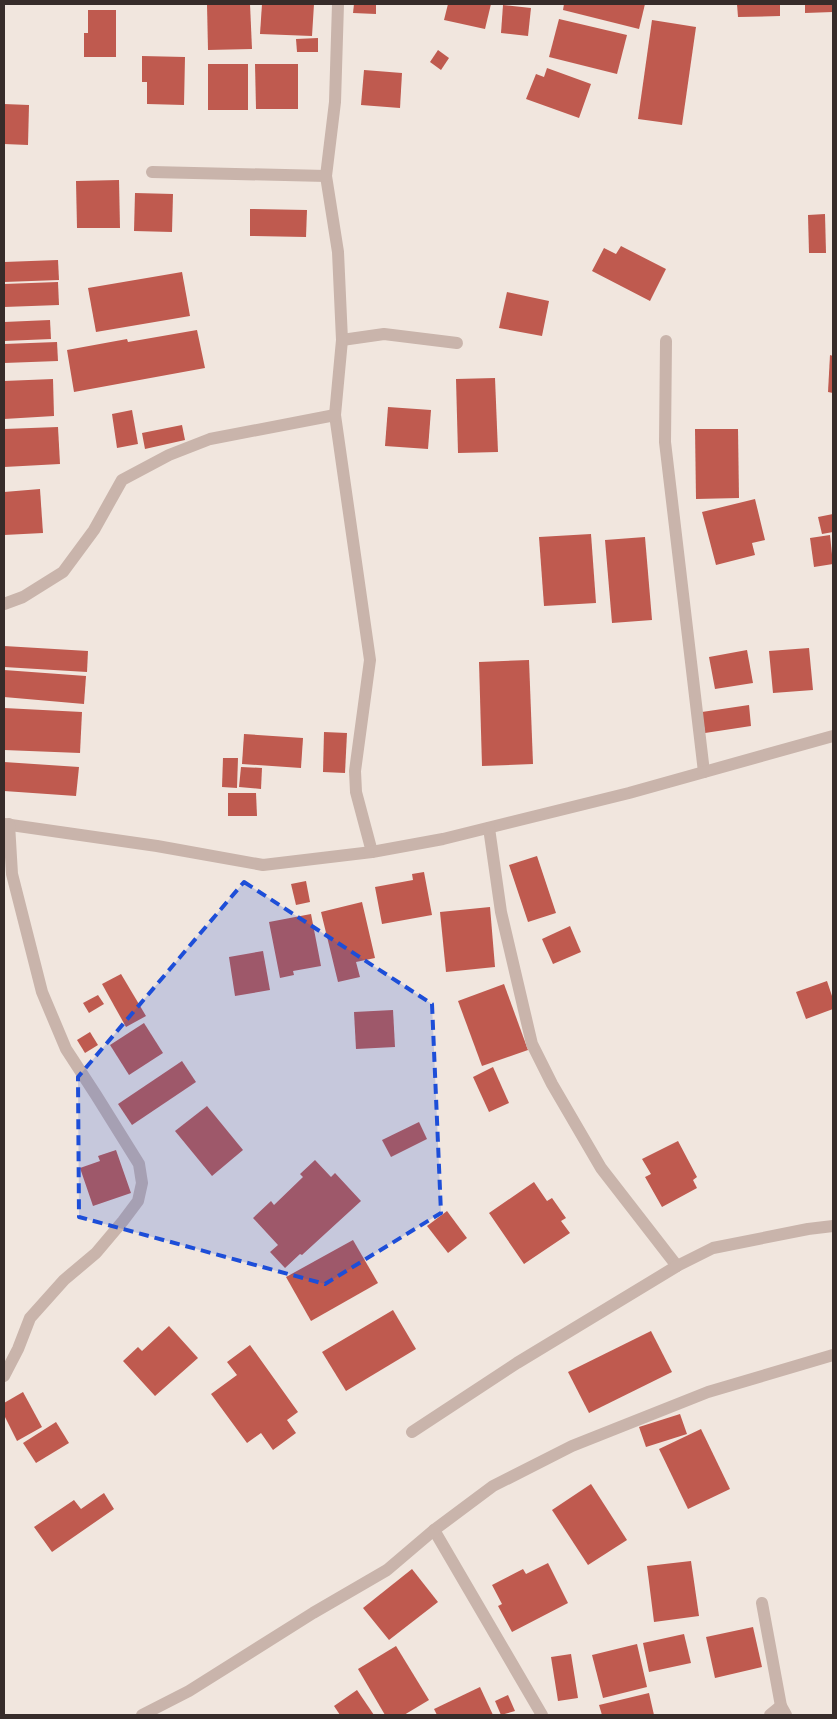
<svg xmlns="http://www.w3.org/2000/svg" width="837" height="1719" font-family="Helvetica,sans-serif">
<style>
.building{fill:#bf5a4f}
.lines{fill:none;stroke-linecap:round;stroke-linejoin:round}
.minor{stroke:#c9b4ab;stroke-width:12}
.marked{fill:#1d4ed8;fill-opacity:0.2;stroke:#1d4ed8;stroke-width:4;stroke-dasharray:10 6;stroke-linejoin:round}
</style>
<rect width="100%" height="100%" fill="#f1e6de"/>
<g class="building">
<polygon points="207,4 250,4 252,49 208,50"/>
<polygon points="262,4 314,4 312,36 260,34"/>
<polygon points="354,4 376,4 376,14 353,13"/>
<polygon points="448,4 491,4 485,29 444,20"/>
<polygon points="564,4 645,4 639,29 563,10"/>
<polygon points="737,4 780,4 780,16 738,17"/>
<polygon points="805,4 833,4 833,12 805,13"/>
<polygon points="503,5 531,8 528,36 501,33"/>
<polygon points="88,10 116,10 116,57 84,57 84,33 88,33"/>
<polygon points="559,19 627,35 617,74 549,57"/>
<polygon points="652,20 696,27 682,125 638,119"/>
<polygon points="318,38 318,52 297,52 296,39"/>
<polygon points="438,50 449,58 441,70 430,62"/>
<polygon points="142,56 185,57 184,105 147,104 147,82 142,82"/>
<rect x="208" y="64" width="40" height="46"/>
<polygon points="255,64 298,64 298,109 256,109"/>
<polygon points="547,68 591,84 579,118 526,99 536,74 544,77"/>
<polygon points="364,70 402,73 400,108 361,105"/>
<polygon points="4,104 29,105 28,145 4,144"/>
<polygon points="119,180 120,228 77,228 76,181"/>
<polygon points="135,193 173,194 172,232 134,231"/>
<polygon points="250,209 307,210 306,237 250,236"/>
<polygon points="825,214 826,253 809,253 808,215"/>
<polygon points="621,246 666,269 650,301 592,271 604,248 616,254"/>
<polygon points="58,260 59,280 4,282 4,262"/>
<polygon points="182,272 190,316 96,332 88,288"/>
<polygon points="58,282 59,305 4,307 4,284"/>
<polygon points="507,292 549,301 542,336 499,328"/>
<polygon points="50,320 51,339 4,341 4,322"/>
<polygon points="197,330 205,368 74,392 67,350 127,339 128,342"/>
<polygon points="57,342 58,361 4,363 4,344"/>
<polygon points="830,355 833,356 833,393 828,392"/>
<polygon points="495,378 498,452 458,453 456,379"/>
<polygon points="53,379 54,416 4,419 4,381"/>
<polygon points="388,407 431,410 428,449 385,446"/>
<polygon points="132,410 138,444 117,448 112,414"/>
<polygon points="182,425 185,440 145,449 142,433"/>
<polygon points="58,427 60,464 4,467 4,429"/>
<polygon points="695,429 738,429 739,498 696,499"/>
<polygon points="40,489 43,533 4,535 4,492"/>
<polygon points="755,499 765,540 752,543 755,555 716,565 702,512"/>
<polygon points="833,514 833,532 822,534 818,517"/>
<polygon points="591,534 596,603 544,606 539,537"/>
<polygon points="830,535 833,564 814,567 810,538"/>
<polygon points="645,537 652,620 612,623 605,540"/>
<polygon points="4,646 88,651 87,672 4,667"/>
<polygon points="809,648 813,690 773,693 769,651"/>
<polygon points="747,650 753,683 715,689 709,657"/>
<polygon points="529,660 533,764 482,766 479,662"/>
<polygon points="4,670 86,676 84,704 4,697"/>
<polygon points="749,705 751,726 705,733 702,712"/>
<polygon points="4,708 82,712 80,753 4,750"/>
<polygon points="324,732 347,733 345,773 323,772"/>
<polygon points="244,734 303,738 301,768 242,764"/>
<polygon points="223,758 238,758 237,788 222,787"/>
<polygon points="4,762 79,767 76,796 4,791"/>
<polygon points="241,767 262,768 261,789 239,787"/>
<polygon points="228,793 256,793 257,816 228,816"/>
<polygon points="537,856 556,913 528,922 509,865"/>
<polygon points="424,872 432,915 382,924 375,887 413,880 412,874"/>
<polygon points="306,881 310,902 296,905 291,884"/>
<polygon points="362,902 375,958 356,962 360,977 338,982 321,912"/>
<polygon points="490,907 495,967 446,972 440,912"/>
<polygon points="311,914 321,966 293,971 294,975 280,978 269,922"/>
<polygon points="570,926 581,952 553,964 542,939"/>
<polygon points="263,951 270,990 235,996 229,957"/>
<polygon points="121,974 146,1016 126,1027 102,984"/>
<polygon points="827,981 833,999 833,1009 806,1019 796,992"/>
<polygon points="504,984 528,1050 482,1066 458,1001"/>
<polygon points="98,995 104,1004 89,1013 83,1003"/>
<polygon points="393,1010 395,1047 356,1049 354,1012"/>
<polygon points="144,1023 163,1053 129,1075 110,1045"/>
<polygon points="90,1032 98,1045 85,1053 77,1040"/>
<polygon points="182,1061 196,1082 132,1125 118,1104"/>
<polygon points="493,1067 509,1103 489,1112 473,1077"/>
<polygon points="207,1106 243,1150 212,1176 175,1131"/>
<polygon points="419,1122 427,1139 391,1157 382,1140"/>
<polygon points="678,1141 697,1177 693,1180 697,1188 662,1207 645,1177 651,1174 642,1159"/>
<polygon points="116,1150 131,1193 93,1206 80,1168 100,1161 98,1156"/>
<polygon points="315,1160 331,1177 335,1173 361,1201 302,1255 300,1254 285,1268 270,1252 278,1245 253,1218 271,1201 274,1205 303,1177 300,1174"/>
<polygon points="534,1182 547,1201 552,1198 566,1218 561,1221 570,1233 524,1264 489,1213"/>
<polygon points="447,1211 467,1238 448,1253 427,1226"/>
<polygon points="353,1240 378,1283 311,1321 286,1277"/>
<polygon points="393,1310 416,1349 346,1391 322,1352"/>
<polygon points="169,1326 198,1358 155,1396 123,1361 138,1347 142,1351"/>
<polygon points="651,1331 672,1372 589,1413 568,1372"/>
<polygon points="250,1345 298,1412 287,1420 296,1433 273,1450 261,1433 247,1443 211,1394 237,1375 227,1362"/>
<polygon points="23,1392 42,1427 17,1441 4,1415 4,1403"/>
<polygon points="680,1414 687,1434 646,1447 639,1427"/>
<polygon points="56,1422 69,1443 36,1463 23,1443"/>
<polygon points="701,1429 730,1489 688,1509 659,1449"/>
<polygon points="591,1484 627,1540 588,1565 552,1510"/>
<polygon points="104,1493 114,1509 52,1552 34,1527 74,1500 81,1509"/>
<polygon points="691,1561 699,1616 654,1622 647,1566"/>
<polygon points="548,1563 568,1603 512,1632 498,1606 502,1604 492,1585 523,1569 526,1574"/>
<polygon points="412,1569 438,1602 389,1640 363,1608"/>
<polygon points="753,1627 762,1667 715,1678 706,1637"/>
<polygon points="684,1634 691,1663 649,1672 643,1643"/>
<polygon points="637,1644 647,1687 603,1698 592,1655"/>
<polygon points="396,1646 429,1700 404,1715 385,1715 358,1669"/>
<polygon points="571,1654 578,1698 558,1701 551,1657"/>
<polygon points="480,1687 493,1715 437,1715 434,1709"/>
<polygon points="357,1690 374,1715 340,1715 334,1706"/>
<polygon points="649,1693 654,1715 602,1715 599,1705"/>
<polygon points="508,1695 515,1711 501,1715 495,1701"/>
</g>
<g class="lines">
<g class="minor">
<polyline points="338,4 335,102 326,176 338,252 342,340 335,415 370,660 355,771 356,792 372,852"/>
<polyline points="152,172 326,176"/>
<polyline points="342,340 384,334 457,343"/>
<polyline points="666,341 665,442 704,772"/>
<polyline points="4,604 23,597 63,572 94,530 122,480 169,455 210,439 335,415"/>
<polyline points="4,824 157,846 263,865 372,852 443,839 629,793 833,736"/>
<polyline points="489,828 501,912 532,1044 552,1084 601,1168 677,1266"/>
<polyline points="4,1376 18,1349 30,1318 64,1280 96,1253 123,1221 138,1201 142,1183 139,1164 96,1095 66,1049 42,992 12,874 9,824"/>
<polyline points="412,1432 517,1363 677,1266 713,1248 808,1229 833,1226"/>
<polyline points="434,1530 542,1715"/>
<polyline points="762,1603 781,1706 786,1715"/>
<polyline points="142,1715 189,1691 313,1613 387,1570 434,1530 493,1486 572,1446 708,1392 833,1355"/>
<polyline points="770,1715 781,1706"/>
</g>
</g>
<path class="marked" d="M244,882L432,1004L441,1213L325,1284L79,1217L78,1077Z"/>
<rect width="837" height="1719" fill="none" stroke="#372c2a" stroke-width="10"/>
</svg>
